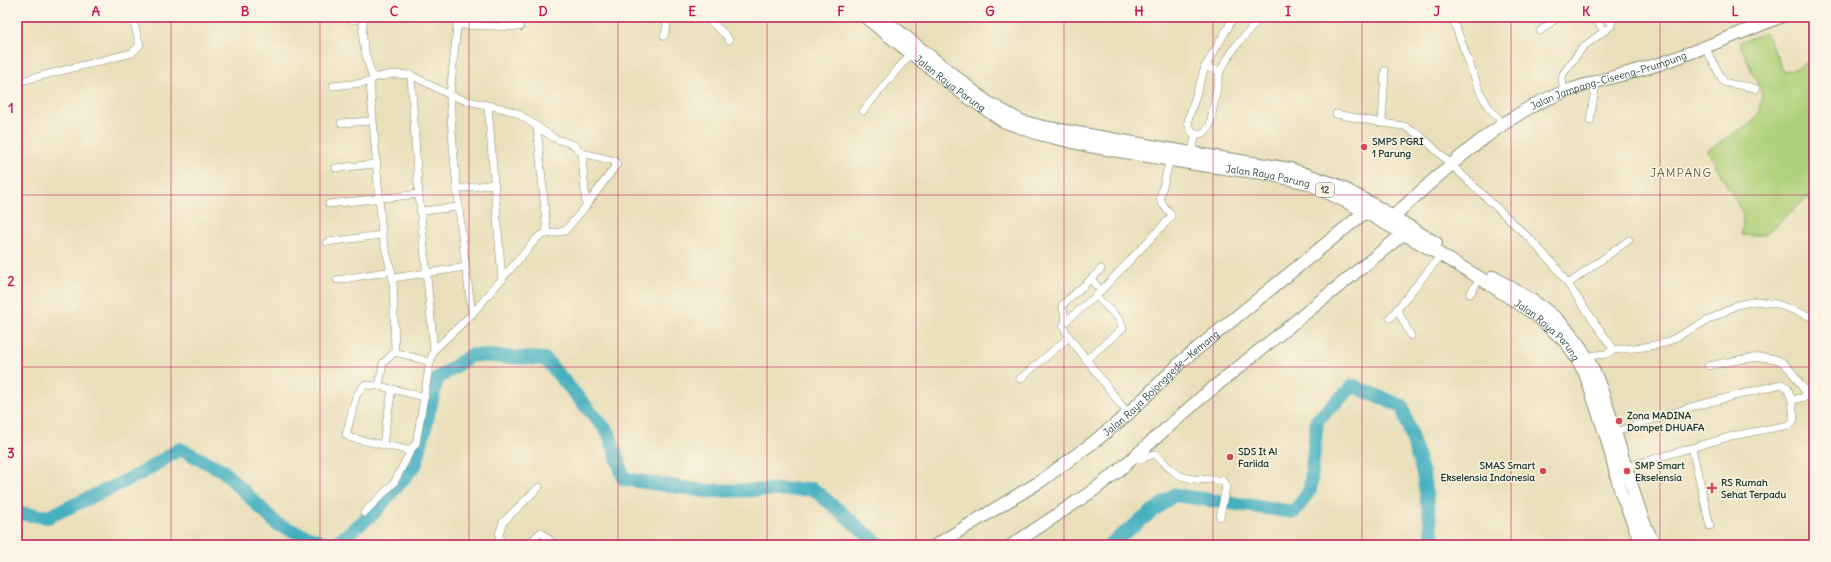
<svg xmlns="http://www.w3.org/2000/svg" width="1831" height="562" font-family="Delius,sans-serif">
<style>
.green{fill:#add078;stroke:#668656}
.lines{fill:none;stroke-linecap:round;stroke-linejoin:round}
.river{stroke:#42afbf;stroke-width:14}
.minor-casing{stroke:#848e77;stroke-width:8}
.primary-casing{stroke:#848e77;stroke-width:14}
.trunk-casing{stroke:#848e77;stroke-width:14}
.minor{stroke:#fff;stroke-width:7}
.primary{stroke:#fff;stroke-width:12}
.trunk{stroke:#fff;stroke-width:12}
.grid{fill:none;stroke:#c2185b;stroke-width:1;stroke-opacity:0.55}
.poi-dot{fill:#d1495b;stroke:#fcf5e5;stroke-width:1.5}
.labels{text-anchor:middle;stroke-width:3;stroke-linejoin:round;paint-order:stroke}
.shield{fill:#fcf5e5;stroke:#617469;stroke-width:1}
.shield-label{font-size:9px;font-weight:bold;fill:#1f3d34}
.street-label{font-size:10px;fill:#1f3d34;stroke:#fcf5e5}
.poi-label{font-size:10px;font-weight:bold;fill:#1f3d34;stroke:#fcf5e5;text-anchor:start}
.quarter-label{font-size:12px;letter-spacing:1px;fill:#66654c;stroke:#fcf5e5}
.neatline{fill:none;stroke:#c2185b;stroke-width:1.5}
.grid-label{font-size:13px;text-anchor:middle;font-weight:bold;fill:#c2185b}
</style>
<rect width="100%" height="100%" fill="#fcf5e5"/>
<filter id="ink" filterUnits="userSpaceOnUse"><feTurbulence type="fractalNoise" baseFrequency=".025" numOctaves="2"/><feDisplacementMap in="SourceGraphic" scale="8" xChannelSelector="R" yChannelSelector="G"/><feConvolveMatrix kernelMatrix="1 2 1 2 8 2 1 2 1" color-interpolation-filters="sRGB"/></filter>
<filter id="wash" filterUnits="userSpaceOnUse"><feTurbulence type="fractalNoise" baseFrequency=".012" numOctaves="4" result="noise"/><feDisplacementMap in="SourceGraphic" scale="16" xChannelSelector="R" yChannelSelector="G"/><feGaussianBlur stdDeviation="0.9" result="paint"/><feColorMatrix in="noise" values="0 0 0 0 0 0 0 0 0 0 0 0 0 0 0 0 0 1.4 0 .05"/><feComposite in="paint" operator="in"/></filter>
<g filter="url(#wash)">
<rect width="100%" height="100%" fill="#e9dfba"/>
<polygon class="green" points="1766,33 1784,72 1795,69 1814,59 1814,205 1808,197 1765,235 1742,235 1743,214 1707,150 1754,121 1759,111 1762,94 1739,42"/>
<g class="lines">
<g class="river">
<polyline points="17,513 48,517 140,474 180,449 222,470 278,525 330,545"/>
<polyline points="334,545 375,512 416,464 437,379 471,355 545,359 609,433 624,479 706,491 813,489 880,545"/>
<polyline points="1109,545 1174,495 1294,512 1310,490 1317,420 1353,386 1402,406 1423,474 1434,545"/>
</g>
</g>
</g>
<g filter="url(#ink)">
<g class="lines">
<g class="minor-casing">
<g id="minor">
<path d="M347,17L353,20L364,18C360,39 366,58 373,78L393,74L411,75L450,95C453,168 462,241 472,314"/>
<path d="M663,17C669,23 667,29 664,36"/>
<polyline points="705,17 725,34 729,40"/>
<path d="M1234,17L1205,67L1188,120C1189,137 1202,139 1210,125L1220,71L1235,47L1261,17"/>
<polyline points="1452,17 1480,92 1488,106 1504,125"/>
<polyline points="1594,17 1604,31"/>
<polyline points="458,25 520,27"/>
<polyline points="1540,31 1558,17"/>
<path d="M1704,46L1724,82C1732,85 1752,86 1756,89"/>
<polyline points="1205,67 1220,71"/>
<polyline points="1385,71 1382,123 1404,126 1421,136 1530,239 1556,267 1614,350"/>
<polyline points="411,75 418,185 434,350"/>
<polyline points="373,78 370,82 382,235 393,278 395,352 430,362"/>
<polyline points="17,82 132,53 140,45 132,17"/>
<polyline points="333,86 370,82"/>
<polyline points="1564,93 1562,79 1563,74 1583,47 1611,26 1612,17"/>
<polyline points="488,106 502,280"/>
<polyline points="863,111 911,53"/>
<polyline points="1336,114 1382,123"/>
<polyline points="1590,121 1596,83"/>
<polyline points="341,123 372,121"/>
<polyline points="537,126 547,234"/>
<polyline points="582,153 615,161 617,164 586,206"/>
<polyline points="1190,157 1196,134"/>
<polyline points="336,168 376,164"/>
<polyline points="457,189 494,184"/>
<polyline points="329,204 419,194"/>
<polyline points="422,211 458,207"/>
<polyline points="327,242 382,235"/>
<polyline points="1101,269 1091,279 1101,291"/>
<polyline points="393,278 466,267"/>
<polyline points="337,280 392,271"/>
<polyline points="1568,284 1629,240"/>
<polyline points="1470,294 1480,278"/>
<polyline points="1397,309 1411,336"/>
<polyline points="1390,318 1441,255"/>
<polyline points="1066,321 1062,305 1091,279"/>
<polyline points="1587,356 1606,354 1614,350 1644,347 1665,343 1737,305 1756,301 1777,304 1814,318"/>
<polyline points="1086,360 1123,328 1119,319 1096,296"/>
<path d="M1708,366C1727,363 1765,351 1782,362C1793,370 1801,386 1809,397"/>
<polyline points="1020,379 1069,337"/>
<polyline points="379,386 383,363 395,352"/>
<polyline points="425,397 379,386 364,385 356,396 346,435 351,438 408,450 412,448 416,444 430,362 434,350 472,314 537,238 541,235 565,231 586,206 582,153 574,145 554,138 517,113 501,108 467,101 450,95 458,17"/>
<polyline points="1792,400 1814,395"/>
<polyline points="1128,414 1069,337 1063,326 1066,321 1096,296 1171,217 1171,214 1163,205 1160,198 1170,159"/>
<polyline points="1615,432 1691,407 1781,384 1787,387 1792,400 1794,420 1789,425 1732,436 1623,468"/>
<polyline points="383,444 392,389"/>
<polyline points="1692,448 1710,526"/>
<path d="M1133,457L1138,460L1154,454C1162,458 1166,466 1173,471C1186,482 1205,479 1222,480L1226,486L1220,517"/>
<polyline points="364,513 394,483 412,448"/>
<polyline points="500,545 499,534 503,522 539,487"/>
<polyline points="527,545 541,532 555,545"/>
</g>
</g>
<g class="primary-casing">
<g id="primary">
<path id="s1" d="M1386,223C1430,183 1476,139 1527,109C1567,86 1615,78 1659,64C1700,50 1740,33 1780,17"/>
</g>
</g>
<g class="trunk-casing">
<g id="trunk">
<path id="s2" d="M865,17L962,93L1003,121L1039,134L1089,146L1201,165L1262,173L1308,183L1349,203L1441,255L1480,278L1536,315L1567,343L1585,373L1607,439L1621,493L1642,545"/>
<polyline points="881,17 987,102 1021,121 1043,127 1191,153 1290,169 1337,185 1374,205 1436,243"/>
<path d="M1493,277C1516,291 1542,304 1561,323C1603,365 1611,426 1630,480C1637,502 1643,525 1655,545"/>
<path id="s3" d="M936,545L1041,481L1095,441L1128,414L1182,361L1370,208"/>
<polyline points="1012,545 1091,492 1117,472 1202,397 1408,230"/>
</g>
</g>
<use href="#minor" class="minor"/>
<use href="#primary" class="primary"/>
<use href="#trunk" class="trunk"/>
</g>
</g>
<path class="grid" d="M171,17V545M320,17V545M469,17V545M618,17V545M767,17V545M916,17V545M1064,17V545M1213,17V545M1362,17V545M1511,17V545M1660,17V545M17,195H1814M17,367H1814"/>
<g class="poi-dot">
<circle cx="1364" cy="147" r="4"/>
<circle cx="1619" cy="421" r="4"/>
<circle cx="1230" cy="457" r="4"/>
<circle cx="1543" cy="471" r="4"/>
<circle cx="1627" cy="471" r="4"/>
<path d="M1710 482h4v4h4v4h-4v4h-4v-4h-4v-4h4z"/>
</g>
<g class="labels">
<rect class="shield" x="1316" y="183" width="18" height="14" rx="3"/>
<g class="shield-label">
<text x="1325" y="193">12</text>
</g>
<g class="street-label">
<text dy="4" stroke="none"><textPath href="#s1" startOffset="268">Jalan Jampang–Ciseeng–Prumpung</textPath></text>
<text dy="4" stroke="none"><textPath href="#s2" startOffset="108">Jalan Raya Parung</textPath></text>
<text dy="4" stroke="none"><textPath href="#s2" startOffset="444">Jalan Raya Parung</textPath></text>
<text dy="4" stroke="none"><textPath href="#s2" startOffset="767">Jalan Raya Parung</textPath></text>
<text dy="4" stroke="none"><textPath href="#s3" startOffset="278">Jalan Raya Bojonggede—Kemang</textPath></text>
</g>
<g class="poi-label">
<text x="1372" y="145">SMPS PGRI<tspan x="1372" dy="12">1 Parung</tspan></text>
<text x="1627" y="419">Zona MADINA<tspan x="1627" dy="12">Dompet DHUAFA</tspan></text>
<text x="1238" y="455">SDS It Al<tspan x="1238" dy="12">Fariida</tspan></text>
<text x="1535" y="469" text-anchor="end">SMAS Smart<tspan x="1535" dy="12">Ekselensia Indonesia</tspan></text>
<text x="1635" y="469">SMP Smart<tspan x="1635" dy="12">Ekselensia</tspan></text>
<text x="1721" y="486">RS Rumah<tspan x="1721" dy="12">Sehat Terpadu</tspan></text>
</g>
<g class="quarter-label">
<text x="1681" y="177">JAMPANG</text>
</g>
</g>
<rect width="1831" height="562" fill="none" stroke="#fcf5e5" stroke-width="44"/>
<rect x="22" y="22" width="1787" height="518" class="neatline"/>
<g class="grid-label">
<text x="96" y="16">A</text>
<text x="245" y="16">B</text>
<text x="394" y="16">C</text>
<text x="543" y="16">D</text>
<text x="692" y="16">E</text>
<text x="841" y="16">F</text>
<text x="990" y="16">G</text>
<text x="1139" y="16">H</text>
<text x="1288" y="16">I</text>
<text x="1437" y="16">J</text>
<text x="1586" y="16">K</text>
<text x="1735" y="16">L</text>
<text x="11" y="113">1</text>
<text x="11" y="286">2</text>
<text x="11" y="458">3</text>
</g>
</svg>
